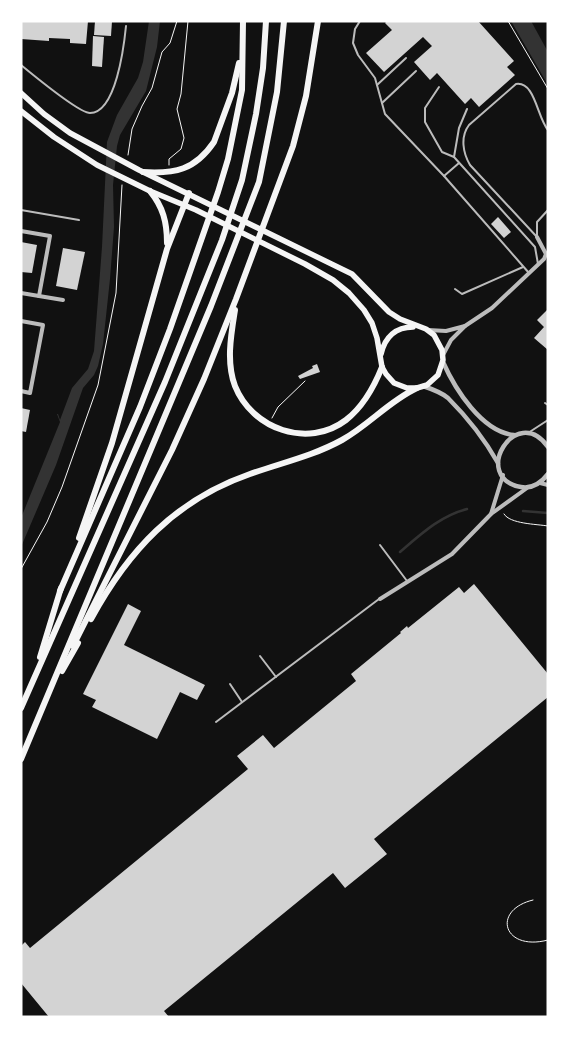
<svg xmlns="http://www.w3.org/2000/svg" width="569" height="1038" font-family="Mulish,sans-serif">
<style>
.water{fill:#333}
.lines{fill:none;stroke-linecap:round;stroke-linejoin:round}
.stream{stroke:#333;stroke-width:2.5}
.building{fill:#d3d3d3}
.path{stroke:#f5f5f5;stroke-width:1}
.service{stroke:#bcbcbc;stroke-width:2}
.minor{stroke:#bcbcbc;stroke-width:4}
.tertiary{stroke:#bcbcbc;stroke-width:4.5}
.primary{stroke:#f5f5f5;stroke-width:5.5}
.trunk{stroke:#f5f5f5;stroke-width:6}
</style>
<rect width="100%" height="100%" fill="#111"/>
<g class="water">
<polygon points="149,21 160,21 157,47 146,91 120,135 117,146 113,185 114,227 110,279 103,344 98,366 94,375 83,388 56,465 21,547 21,518 60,422 57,414 58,414 60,420 72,388 88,369 94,351 102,247 107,142 117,115 138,78 143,62"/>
<polygon points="511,21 531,21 548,52 548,85"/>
</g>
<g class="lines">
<g class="stream">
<polyline points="523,511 548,513"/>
<path d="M400,552C421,534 440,516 467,509"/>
</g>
</g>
<g class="building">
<polygon points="21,21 88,21 86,44 70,43 70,39 49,38 49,41 21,39"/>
<polygon points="95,21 112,21 111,36 94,35"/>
<polygon points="387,21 478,21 514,61 507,67 515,75 479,107 471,98 465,104 437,73 430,80 414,62 432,46 423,37 384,72 366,53 392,30 385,23"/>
<polygon points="93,36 104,37 102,67 92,66"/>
<polygon points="498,217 511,232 504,238 491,224"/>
<polygon points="21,242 37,245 32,273 21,272"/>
<polygon points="63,248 85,252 77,290 56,286"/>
<polygon points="548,309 548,350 534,338 544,327 537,320"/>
<polygon points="317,364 320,372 300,379 298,376 313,368 312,366"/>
<polygon points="21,408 30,410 26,432 21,431"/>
<polygon points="474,584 548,674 548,697 374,839 387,854 345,888 333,873 164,1011 169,1017 49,1017 21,983 21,946 25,942 30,948 248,769 237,756 263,735 274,748 356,681 351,674 401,633 400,632 407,626 408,628 459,587 464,593"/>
<polygon points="128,604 141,611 124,645 205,685 197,700 180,692 157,739 92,707 96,700 83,694"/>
</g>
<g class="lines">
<g class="path">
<polyline points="508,21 548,89"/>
<polyline points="128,155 132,129 142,106 152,88 162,52 170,43 177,21"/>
<polyline points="169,165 169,159 181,149 184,138 177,109 181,94 188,21"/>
<polyline points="272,418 278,407 305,381"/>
<path d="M504,514C510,524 536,524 548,526"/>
<polyline points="21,569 47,522 62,487 98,385 116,293 122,185"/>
<path d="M533,900C491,910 503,952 548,940"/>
</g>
<g class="service">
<polyline points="360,21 355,29 353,43 358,55 375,78 385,114 444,176 529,273"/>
<path d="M21,65C32,74 79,113 90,113C116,113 124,46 126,26"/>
<polyline points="377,85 406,58"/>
<polyline points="439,87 425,108 425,122 442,152 454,157"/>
<polyline points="382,103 416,71"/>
<polyline points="467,109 459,128 454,157 535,247 538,264"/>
<polyline points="444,176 459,163"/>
<polyline points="21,210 79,220"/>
<path d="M537,237L470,165C463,153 460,137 469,125L516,84C535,81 537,117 548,130"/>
<polyline points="537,237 537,222 548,210"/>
<polyline points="455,289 462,294 523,267"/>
<polyline points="545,403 548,405"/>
<polyline points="528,433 548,420"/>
<polyline points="380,545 407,581"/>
<polyline points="260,656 276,677"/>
<polyline points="230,684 242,702"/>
<polyline points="216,722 379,599"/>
</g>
<g class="minor">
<polyline points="21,231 50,236 39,296"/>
<polyline points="21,293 63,300"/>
<polyline points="21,321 43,325 30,393 21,391"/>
<polyline points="465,326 492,308 544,259 546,254 537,237"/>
<polyline points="428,330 446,331 465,326 451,340 443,355"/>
<polyline points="540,483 548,485"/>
<polyline points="491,514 503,475"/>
<polyline points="380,599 452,554 491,514 527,488"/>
</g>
<g class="tertiary">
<path d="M443,362C455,389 482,432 514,435"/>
<path d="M423,386C432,389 441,392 448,398C467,417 485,440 498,463"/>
<path d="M548,447C516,402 470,478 521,487C532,489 541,483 548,474"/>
</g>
<g class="primary">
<polyline points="21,93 44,114 70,133 139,170 352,274 389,312 400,319 426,329 434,335 442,350 443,360 438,375 427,385 417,388 407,388 394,383 386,374 382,367 377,338 372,323 364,310 349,293 333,280 305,264 196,210 150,191 97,165 54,137 21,111"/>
<path d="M381,354C385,337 396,327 413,327"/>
</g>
<g class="trunk">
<path d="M143,172C175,174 195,170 214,142L232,93L239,63"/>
<path d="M150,191C163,207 167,222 167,243"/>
<path d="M235,310C231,335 226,362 235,386C252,429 308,449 346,420C364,406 374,387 382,367"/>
<polyline points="79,538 112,443 167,249 189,193"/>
<polyline points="60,591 140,407 170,329 218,192 228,159 242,90 243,21"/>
<path d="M91,619C128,551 175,500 250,474C281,463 313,456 342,440C369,425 389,401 417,388"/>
<polyline points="73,646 172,450 204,379 236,299 293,146 306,96 318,21"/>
<polyline points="40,657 61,588"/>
<polyline points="62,671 78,643"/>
<polyline points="21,708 165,382 222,240 242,180 256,114 263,68 266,21"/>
<polyline points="21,759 211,306 259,182 277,92 284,21"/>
</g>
</g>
<rect width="569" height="1038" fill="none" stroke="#ffffff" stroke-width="45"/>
</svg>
